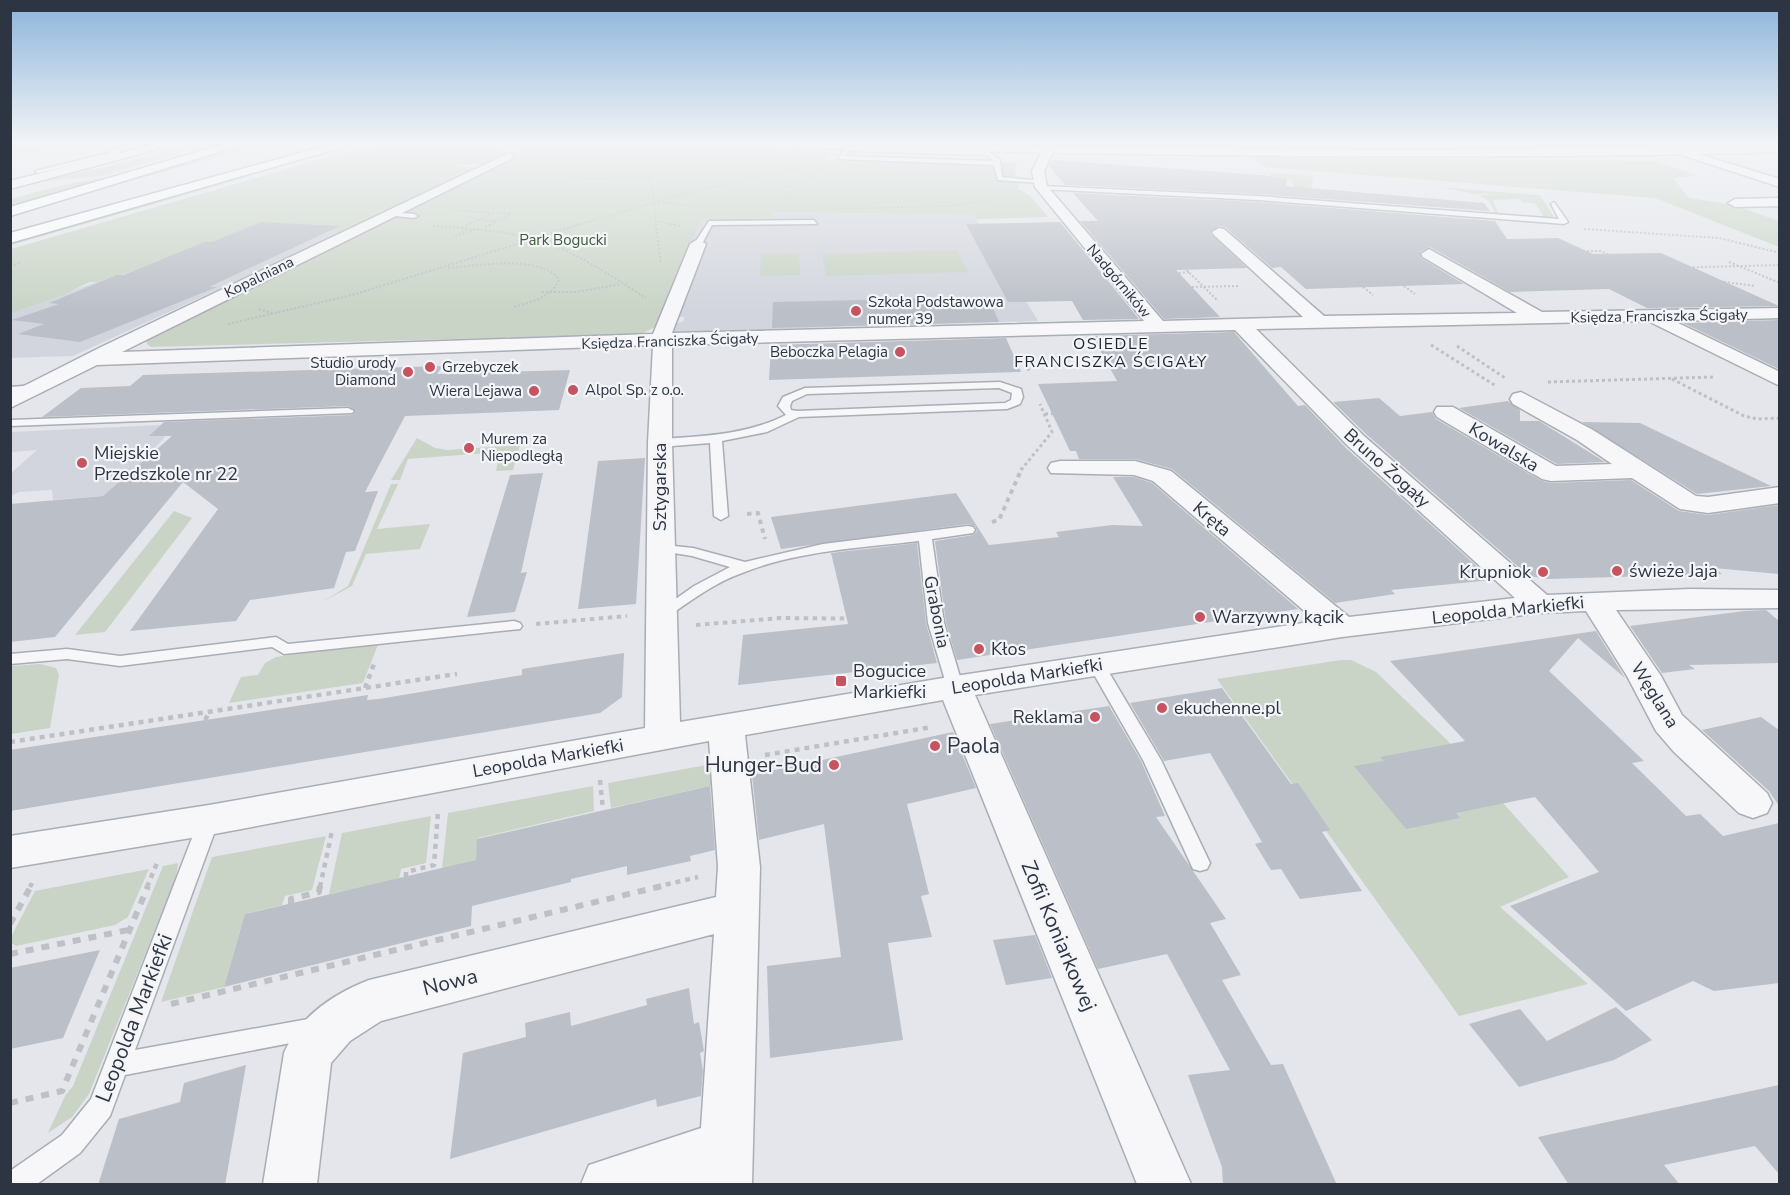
<svg xmlns="http://www.w3.org/2000/svg" width="1790" height="1195" font-family="'Nunito Sans',sans-serif">
<style>
.built{fill:#d2d5dd}
.green{fill:#c9d4c6}
.building{fill:#bbbfc7}
.lines{fill:none;stroke-linecap:round;stroke-linejoin:round}
.lane-casing{stroke:#a9adb5;stroke-width:3}
.street-casing{stroke:#a9adb5;stroke-width:3}
.secondary-casing{stroke:#a9adb5;stroke-width:3}
.primary-casing{stroke:#a4aab6;stroke-width:3}
.path-far5{stroke:#bec0c6;stroke-width:1.5;stroke-dasharray:2 2;stroke-linecap:butt}
.path-far4{stroke:#bec0c6;stroke-width:2;stroke-dasharray:2 2;stroke-linecap:butt}
.path-far3{stroke:#bec0c6;stroke-width:3;stroke-dasharray:3 3;stroke-linecap:butt}
.path-far2{stroke:#bec0c6;stroke-width:4;stroke-dasharray:4.5 4.5;stroke-linecap:butt}
.path-far1{stroke:#bec0c6;stroke-width:4.5;stroke-dasharray:5 5;stroke-linecap:butt}
.path{stroke:#bec0c6;stroke-width:6;stroke-dasharray:8 8;stroke-linecap:butt}
.lane{fill:#f7f7f9;fill-rule:evenodd}
.street{fill:#f7f7f9;fill-rule:evenodd}
.secondary{fill:#fff;fill-rule:evenodd}
.primary{fill:#fff;fill-rule:evenodd}
.poi-dot{fill:#c65360;stroke:#f4f5f8;stroke-width:2}
.labels{text-anchor:middle;stroke-width:4.5;stroke-linejoin:round;paint-order:stroke}
.far-park-label{font-size:15px;fill:#405d3b;stroke:#f4f5f8}
.far-street-label{font-size:15px;fill:#2d3442;stroke:#f4f5f8}
.far-poi-label{font-size:15px;fill:#2d3442;stroke:#f4f5f8;text-anchor:start}
.far-neighbourhood-label{font-size:16px;letter-spacing:1.5px;fill:#1e2533;stroke:#f4f5f8}
.street-label{font-size:18px;fill:#2d3442;stroke:#f4f5f8}
.poi-label{font-size:18px;fill:#2d3442;stroke:#f4f5f8;text-anchor:start}
.near-poi-label{font-size:21px;fill:#2d3442;stroke:#f4f5f8;text-anchor:start}
.near-street-label{font-size:21px;fill:#2d3442;stroke:#f4f5f8}
</style>
<rect width="100%" height="100%" fill="#e4e6eb"/>
<g class="built">
<polygon points="770,212 974,215 1038,321 674,332 676,323 683,322 684,317 678,317 706,244 690,244 700,219 775,218"/>
<polygon points="261,222 340,226 331,231 343,232 73,356 11,358 11,313"/>
<polygon points="162,425 163,436 165,437 111,495 53,500 52,490 19,492 11,496 10,474 37,450 11,452 11,432"/>
</g>
<g class="green">
<polygon points="11,143 82,143 11,157"/>
<polygon points="194,143 214,143 102,176 32,182 102,168"/>
<polygon points="250,143 270,143 61,200"/>
<polygon points="377,143 499,143 495,146 508,153 484,164 452,165 475,168 343,232 329,231 338,226 261,222 212,242 204,242 148,266 97,282 90,282 63,295 11,313 11,249"/>
<polygon points="515,143 544,143 541,145 551,143 709,143 837,148 825,159 1017,163 1015,171 1019,189 1030,196 1048,217 976,219 974,215 771,212 776,218 701,219 655,327 641,334 151,347 147,344 146,340 154,334 518,155 521,153 518,148 510,146"/>
<polygon points="1252,157 1655,161 1698,176 1673,178 1689,198 1733,205 1779,221 1779,247 1655,198 1263,167"/>
<polygon points="289,166 263,173 11,245 11,242"/>
<polygon points="1248,171 1313,176 1310,196 1303,195 1289,180 1268,178 1271,174"/>
<path d="M120,176L11,207V199C50,188 79,180 120,176Z"/>
<polygon points="1439,187 1540,195 1556,220 1534,217 1532,216 1544,217 1536,204 1522,202 1520,199 1493,200 1498,213 1514,215 1496,215 1489,201 1478,195 1502,194 1475,194"/>
<polygon points="957,250 968,272 826,276 822,254"/>
<polygon points="799,253 800,275 760,276 761,254"/>
<polygon points="417,438 435,448 447,450 520,445 513,470 496,471 500,452 408,459 400,480 391,480"/>
<polygon points="391,484 398,484 377,529 430,524 420,549 366,554 352,586 322,602 348,586"/>
<polygon points="174,511 192,518 105,632 75,635"/>
<polygon points="379,642 363,683 229,703 241,677 258,675 265,663 276,657"/>
<polygon points="1341,660 1351,660 1376,672 1447,740 1569,877 1500,907 1588,984 1459,1016 1217,679"/>
<polygon points="40,664 56,668 59,675 50,728 11,734 11,666"/>
<polygon points="707,765 719,784 611,808 608,783"/>
<polygon points="593,786 594,811 478,838 476,860 442,869 448,813"/>
<polygon points="431,816 426,863 401,869 399,879 329,894 342,833"/>
<polygon points="326,836 312,890 285,896 282,905 245,914 224,987 161,1002 212,857"/>
<polygon points="178,863 176,877 89,1094 72,1117 48,1133 65,1096 73,1086 163,866"/>
<polygon points="149,869 128,917 115,925 16,946 11,943 11,937 35,891"/>
</g>
<g class="building">
<polygon points="1052,160 1263,175 1287,179 1286,186 1484,203 1490,211 1258,194 1065,185 1049,166"/>
<polygon points="1073,193 1258,202 1495,221 1507,239 1558,238 1593,254 1661,253 1779,306 1647,308 1609,289 1510,292 1430,247 1420,252 1421,258 1464,284 1306,289 1281,267 1272,268 1225,227 1219,226 1210,233 1247,268 1176,270 1220,317 1164,319 1080,221 1098,221"/>
<polygon points="261,222 340,226 209,287 217,287 80,342 18,334 44,324 12,320 59,304 49,303 117,275 124,275 204,242 212,242"/>
<polygon points="1060,222 1139,319 1083,320 1072,301 1008,302 966,224"/>
<polygon points="988,297 999,322 772,328 773,302"/>
<polygon points="1779,320 1779,369 1683,323"/>
<polygon points="1234,332 1298,406 1305,405 1346,448 1492,580 1391,590 1395,594 1335,603 1172,469 1135,459 1079,459 1076,451 1070,451 1038,384 1117,381 1092,336"/>
<polygon points="1006,338 1021,372 769,380 771,345"/>
<polygon points="443,366 437,374 570,370 559,410 405,416 365,492 378,491 355,551 346,552 334,588 250,600 236,621 130,631 218,509 183,482 55,637 10,642 10,504 103,496 172,436 149,436 164,422 352,415 356,411 348,406 42,417 81,388 130,386 143,375"/>
<polygon points="1379,398 1400,416 1432,412 1436,419 1542,481 1551,483 1631,480 1679,511 1708,515 1779,505 1779,574 1714,568 1722,574 1547,579 1529,576 1366,434 1333,402"/>
<polygon points="1508,401 1520,410 1520,421 1539,421 1605,462 1557,464 1459,408"/>
<polygon points="1582,422 1640,423 1771,486 1697,494"/>
<polygon points="645,458 636,604 578,609 598,461"/>
<polygon points="543,473 521,573 527,572 515,612 467,617 510,475"/>
<polygon points="1113,477 1134,477 1152,483 1298,609 1232,619 1228,613 1217,621 957,660 946,623 935,541 973,535 977,531 975,526 968,524 781,549 771,517 956,493 989,545 1059,537 1056,532 1112,525 1143,526"/>
<polygon points="917,543 926,623 937,663 738,685 743,635 848,624 831,553"/>
<polygon points="1766,610 1779,621 1779,663 1689,665 1695,669 1662,673 1630,626 1744,611"/>
<polygon points="1596,631 1625,678 1578,638 1549,671 1644,761 1632,763 1686,816 1700,814 1723,836 1779,823 1779,983 1714,991 1693,981 1626,1011 1510,906 1599,872 1535,797 1456,813 1460,818 1406,829 1354,766 1384,761 1380,757 1465,741 1390,661"/>
<polygon points="624,653 622,697 600,713 10,811 10,750 368,695 367,700 379,699 522,675 522,669"/>
<polygon points="1222,688 1291,784 1298,783 1330,830 1322,832 1362,891 1300,899 1281,869 1271,870 1255,844 1262,842 1210,753 1164,761 1130,703"/>
<polygon points="1109,706 1141,761 1165,816 1156,817 1226,919 1210,923 1241,975 1222,980 1271,1065 1283,1064 1337,1185 1223,1185 1222,1167 1188,1075 1230,1070 1167,954 1098,969 990,724"/>
<polygon points="1761,717 1779,730 1779,806 1769,791 1702,730"/>
<polygon points="953,732 976,788 907,804 929,894 921,896 932,937 888,943 903,1040 770,1058 767,966 841,957 824,824 759,840 752,775"/>
<polygon points="710,786 715,850 690,856 691,861 627,875 627,866 571,879 571,882 472,906 471,926 224,987 245,914 476,860 477,839"/>
<polygon points="1035,935 1052,978 1006,985 993,940"/>
<polygon points="100,950 63,1038 10,1049 10,968"/>
<polygon points="689,988 694,1024 699,1022 704,1051 700,1053 703,1071 701,1096 657,1107 656,1099 450,1159 463,1053 526,1037 525,1023 570,1012 571,1026 647,1005 646,999"/>
<polygon points="1616,1007 1652,1040 1614,1060 1519,1087 1469,1024 1520,1009 1547,1041"/>
<polygon points="246,1065 225,1185 98,1185 119,1119 180,1102 184,1083"/>
<polygon points="1779,1085 1779,1174 1755,1146 1664,1165 1680,1185 1569,1185 1538,1137"/>
</g>
<g class="lines">
<g class="lane-casing">
<g id="lane">
<polygon points="135,143 144,143 118,152 119,154 38,173 35,171 109,153 109,151"/>
<path d="M846,147L988,151L1000,160L1002,177L1042,181L1039,183L998,180L994,165L838,159ZM848,151L987,155L994,161L844,156Z"/>
<polygon points="1042,186 1258,196 1559,219 1551,204 1554,202 1568,222 1564,224 1258,200 1040,189"/>
<polygon points="388,212 414,214 418,216 414,218 386,215"/>
<polygon points="814,220 817,224 712,225 701,246 694,244 709,221"/>
<path d="M1000,382L1021,389L1023,397L1020,404L1007,409L799,417L767,432L722,441L728,516L721,520L714,516L710,443L660,447L654,443L660,439C704,436 746,435 786,415L778,406L783,397L805,388ZM999,388L1012,393L1011,400L1005,403L797,411L791,410L790,406L792,401L807,394Z"/>
<polygon points="35,385 40,388 39,390 10,393 10,387"/>
<polygon points="348,408 354,411 352,413 10,426 10,420"/>
<path d="M968,526L973,527L975,530L973,533L932,539L944,623L963,687L961,691H949L947,687L928,623L919,541C860,548 796,551 742,573C714,583 690,601 666,618L661,620L653,615L694,586L730,567L692,556L655,550L653,547L655,544L693,548L745,562L823,544Z"/>
<polygon points="514,621 520,623 522,626 520,629 284,654 272,647 120,666 67,659 10,664 10,654 67,649 120,656 276,637 288,644"/>
<polygon points="1096,659 1104,664 1161,760 1210,863 1207,869 1200,871 1193,869 1143,760 1088,664"/>
<polygon points="209,812 216,815 219,820 135,1050 314,1018 322,1021 326,1029 322,1037 125,1075 110,1116 80,1153 37,1184 10,1184 10,1171 62,1135 91,1099 199,820 202,815"/>
</g>
</g>
<g class="street-casing">
<g id="street">
<polygon points="160,143 180,143 10,189 10,181"/>
<path d="M1046,143H1057L1044,171L1047,186L1163,321L1303,317L1214,235L1212,232L1219,228L1224,229L1324,316L1517,313L1423,257L1421,254L1429,249L1542,312L1780,308V318L1674,321L1780,372V386L1648,321L1256,329L1364,436L1547,595L1690,589L1780,590V608L1616,610L1661,676L1682,715L1767,793L1772,803L1767,813L1753,818L1739,813L1674,752L1656,731L1627,676L1586,611L1540,613L1342,637L975,695L1191,1184H1137L943,700L745,735L760,867L752,1184H581L589,1165L701,1128L714,934L381,1021L350,1041L331,1063L317,1184H263L284,1053C299,1017 333,994 369,980L716,897L718,867L709,741L209,835L10,868V836L209,805L645,728L648,443L653,345L97,365L10,408V393L101,347L509,153L513,154V158L122,352L653,334L690,244L698,239L706,244L672,333L1144,321L1035,187L1032,171ZM1235,330L1348,446L1515,598L1349,617L1171,471L1135,461H1060L1051,463L1048,468L1051,473L1134,475L1153,481L1316,621L955,676L680,722L672,443V345Z"/>
<polygon points="1273,143 1284,143 1292,153 1282,155"/>
<polygon points="1645,143 1663,143 1780,179 1780,187"/>
<polygon points="1780,198 1780,206 1735,207 1728,203 1735,199"/>
<polygon points="1521,392 1593,430 1696,496 1708,497 1780,487 1780,503 1708,513 1680,509 1632,478 1551,481 1542,479 1437,417 1434,412 1437,407 1453,407 1556,466 1612,464 1577,440 1513,404 1510,399 1513,394"/>
</g>
</g>
<g class="secondary-casing">
<path id="secondary" d="M792,143L1411,150L1780,144V152C1452,161 1125,155 798,147Z"/>
</g>
<g class="primary-casing">
<g id="primary">
<polygon points="228,143 248,143 10,216 10,207"/>
<polygon points="336,143 357,143 10,243 10,233"/>
</g>
</g>
<g class="path-far5">
<polyline points="744,143 773,145"/>
<polyline points="528,145 628,154 641,165 649,178 653,192 656,225"/>
<polyline points="629,155 783,160"/>
<polyline points="371,157 426,143"/>
<polyline points="512,181 653,177"/>
<polyline points="782,186 799,186"/>
<polyline points="786,199 823,167"/>
<polyline points="658,202 698,207"/>
<polyline points="829,209 952,206 992,199"/>
<polyline points="455,210 492,213 467,225"/>
<polyline points="492,213 510,213"/>
<polyline points="479,220 496,221"/>
<polyline points="657,221 677,225"/>
<polyline points="490,225 511,213"/>
<polyline points="577,225 684,194 796,168"/>
<polyline points="1105,225 1197,223"/>
</g>
<g class="path-far4">
<polyline points="656,224 661,264"/>
<polyline points="670,224 680,226"/>
<polyline points="1105,225 1158,224"/>
<polyline points="1141,225 1217,300"/>
<path d="M433,226C475,229 518,231 557,247C589,260 617,280 646,298"/>
<polyline points="462,228 470,224"/>
<polyline points="485,228 492,224"/>
<polyline points="467,229 456,236 476,229"/>
<polyline points="1584,229 1719,238 1780,253"/>
<polyline points="1267,239 1387,236 1406,248"/>
<polyline points="1272,239 1405,253"/>
<polyline points="1479,254 1600,251 1650,272"/>
<polyline points="1167,261 1177,261"/>
<polyline points="1493,261 1654,273 1755,286"/>
<polyline points="1729,262 1780,283"/>
<polyline points="1654,264 1665,268"/>
<polyline points="10,266 20,263"/>
<path d="M448,268C473,266 544,254 559,280C551,298 531,302 513,307"/>
<polyline points="1179,273 1189,272"/>
<polyline points="1654,273 1665,268 1780,265"/>
<polyline points="1659,276 1688,289"/>
<polyline points="1404,286 1415,294"/>
<polyline points="1192,287 1240,286"/>
<polyline points="1363,287 1373,295"/>
<polyline points="542,292 576,292 621,284"/>
<polyline points="259,309 272,313"/>
<polyline points="228,324 352,295 582,224"/>
</g>
<g class="path-far3">
<polyline points="1431,345 1496,386"/>
<polyline points="1457,346 1505,378"/>
<polyline points="1025,356 1029,372"/>
<polyline points="1672,379 1744,416 1757,419 1780,418"/>
<polyline points="1548,382 1715,377"/>
<polyline points="350,387 377,386"/>
<polyline points="426,390 438,390 451,371"/>
<polyline points="123,395 157,392"/>
<polyline points="1045,414 1278,402"/>
<polyline points="1021,470 1052,432 1040,404"/>
</g>
<g class="path-far2">
<polyline points="747,514 758,513 765,539"/>
<polyline points="992,522 999,520 1022,468"/>
<polyline points="536,624 627,616"/>
<polyline points="696,625 780,618 893,619"/>
</g>
<g class="path-far1">
<polyline points="365,688 374,664"/>
<polyline points="205,720 209,713"/>
<polyline points="10,742 457,674"/>
<polyline points="765,755 932,727"/>
<polyline points="600,780 603,810"/>
<polyline points="406,877 406,872 434,865 438,812"/>
<polyline points="30,887 32,883"/>
<polyline points="147,887 157,863"/>
<polyline points="320,887 332,831"/>
<polyline points="656,887 698,877"/>
</g>
<g class="path">
<polyline points="291,904 291,899 319,892 320,886"/>
<polyline points="10,924 31,886"/>
<polyline points="10,954 128,930"/>
<polyline points="171,1004 662,886"/>
<polyline points="10,1103 62,1091 148,886"/>
</g>
<use href="#lane" class="lane"/>
<use href="#street" class="street"/>
<use href="#secondary" class="secondary"/>
<use href="#primary" class="primary"/>
</g>
<linearGradient id="sky" x2="0" y2="1"><stop stop-color="#8cb4db"/><stop offset="0.46" stop-color="#f3f4f6"/><stop offset="1" stop-color="#f3f4f6" stop-opacity="0"/></linearGradient>
<rect width="1790" height="311" fill="url(#sky)"/>
<g class="poi-dot">
<circle cx="856" cy="311" r="6"/>
<circle cx="900" cy="352" r="6"/>
<circle cx="430" cy="367" r="6"/>
<circle cx="408" cy="372" r="6"/>
<circle cx="573" cy="390" r="6"/>
<circle cx="534" cy="391" r="6"/>
<circle cx="469" cy="448" r="6"/>
<circle cx="82" cy="463" r="6"/>
<circle cx="1617" cy="571" r="6"/>
<circle cx="1543" cy="572" r="6"/>
<circle cx="1200" cy="617" r="6"/>
<circle cx="979" cy="649" r="6"/>
<rect x="835" y="675" width="12" height="12" rx="3"/>
<circle cx="1162" cy="708" r="6"/>
<circle cx="1095" cy="717" r="6"/>
<circle cx="935" cy="746" r="6"/>
<circle cx="834" cy="765" r="6"/>
</g>
<g class="labels">
<g class="far-park-label">
<text x="563" y="245">Park Bogucki</text>
</g>
<g class="far-street-label">
<text transform="translate(259 277) rotate(-26)" y="5">Kopalniana</text>
<text transform="translate(1119 281) rotate(50)" y="5">Nadgórników</text>
<text transform="translate(1659 316) rotate(-1)" y="5">Księdza Franciszka Ścigały</text>
<text transform="translate(670 341) rotate(-2)" y="5">Księdza Franciszka Ścigały</text>
</g>
<g class="far-poi-label">
<text x="868" y="307">Szkoła Podstawowa<tspan x="868" dy="17">numer 39</tspan></text>
<text x="888" y="357" text-anchor="end">Beboczka Pelagia</text>
<text x="396" y="368" text-anchor="end">Studio urody<tspan x="396" dy="17">Diamond</tspan></text>
<text x="442" y="372">Grzebyczek</text>
<text x="585" y="395">Alpol Sp. z o.o.</text>
<text x="522" y="396" text-anchor="end">Wiera Lejawa</text>
<text x="481" y="444">Murem za<tspan x="481" dy="17">Niepodległą</tspan></text>
</g>
<g class="far-neighbourhood-label">
<text x="1111" y="349">OSIEDLE<tspan x="1111" dy="18">FRANCISZKA ŚCIGAŁY</tspan></text>
</g>
<g class="street-label">
<text transform="translate(1504 447) rotate(31)" y="6">Kowalska</text>
<text transform="translate(1387 468) rotate(42)" y="6">Bruno Żogały</text>
<text transform="translate(660 487) rotate(-90)" y="6">Sztygarska</text>
<text transform="translate(1212 519) rotate(40)" y="6">Kręta</text>
<text transform="translate(1508 610) rotate(-6)" y="6">Leopolda Markiefki</text>
<text transform="translate(937 612) rotate(79)" y="6">Grabonia</text>
<text transform="translate(1027 676) rotate(-9)" y="6">Leopolda Markiefki</text>
<text transform="translate(1655 695) rotate(58)" y="6">Węglana</text>
<text transform="translate(548 758) rotate(-10)" y="6">Leopolda Markiefki</text>
</g>
<g class="poi-label">
<text x="94" y="459">Miejskie<tspan x="94" dy="21">Przedszkole nr 22</tspan></text>
<text x="1629" y="577">świeże Jaja</text>
<text x="1531" y="578" text-anchor="end">Krupniok</text>
<text x="1212" y="623">Warzywny kącik</text>
<text x="991" y="655">Kłos</text>
<text x="853" y="677">Bogucice<tspan x="853" dy="21">Markiefki</tspan></text>
<text x="1174" y="714">ekuchenne.pl</text>
<text x="1083" y="723" text-anchor="end">Reklama</text>
</g>
<g class="near-poi-label">
<text x="947" y="753">Paola</text>
<text x="822" y="772" text-anchor="end">Hunger-Bud</text>
</g>
<g class="near-street-label">
<text transform="translate(1059 936) rotate(67)" y="7">Zofii Koniarkowej</text>
<text transform="translate(450 982) rotate(-14)" y="7">Nowa</text>
<text transform="translate(134 1018) rotate(-69)" y="7">Leopolda Markiefki</text>
</g>
</g>
<rect width="1790" height="1195" fill="none" stroke="#2d3442" stroke-width="24"/>
</svg>
